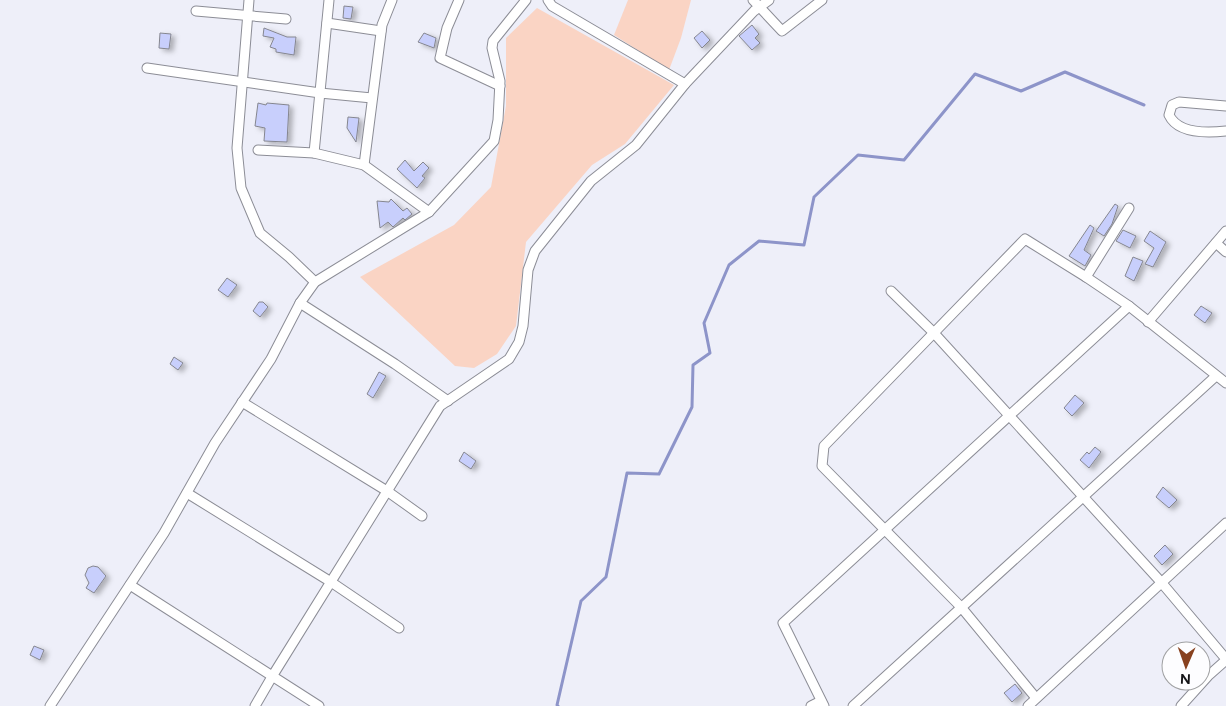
<svg xmlns="http://www.w3.org/2000/svg" width="1226" height="706" font-family="Figtree,sans-serif">
<style>
.green{fill:#fad4c4}
.lines{fill:none;stroke-linecap:round;stroke-linejoin:round}
.stream{stroke:#8d94c9;stroke-width:3}
.building{fill:#c8cffc;stroke:#85868f;filter:url(#shadow)}
.minor-casing{stroke:#8c8d96;stroke-width:11}
.minor{stroke:#fff;stroke-width:9}
</style>
<defs>
<filter id="shadow"><feDropShadow dx="4" dy="2.5" stdDeviation="2.5" flood-color="#0004"/></filter>
</defs>
<rect width="100%" height="100%" fill="#eeeff9"/>
<g class="green">
<polygon points="628,0 691,0 681,38 669,70 614,35"/>
<polygon points="537,8 674,85 625,144 592,165 526,242 516,326 497,354 474,368 455,366 360,277 454,225 491,187 506,106 506,38"/>
</g>
<g class="lines">
<polyline class="stream" points="558,706 557,705 581,601 606,577 627,473 659,474 692,407 693,365 710,353 704,323 729,265 759,241 804,245 814,197 858,155 904,160 975,74 1021,91 1065,72 1144,105"/>
</g>
<g class="building">
<polygon points="344,6 353,7 351,19 343,18"/>
<polygon points="752,25 759,34 755,38 760,43 752,50 739,36"/>
<polygon points="264,28 287,37 296,37 294,55 276,52 276,49 270,47 274,38 263,36"/>
<polygon points="702,31 710,40 702,48 694,38"/>
<polygon points="160,33 171,34 169,49 159,48"/>
<polygon points="424,33 436,38 434,48 418,42"/>
<polygon points="258,103 266,105 267,103 289,105 287,142 264,141 265,128 255,126"/>
<polygon points="348,117 359,118 356,142 347,128"/>
<polygon points="405,160 414,171 423,162 429,168 422,176 425,178 417,188 397,169"/>
<polygon points="391,199 403,211 407,208 412,214 405,220 403,218 393,227 388,222 380,228 377,201 389,202"/>
<polygon points="1115,204 1118,206 1112,224 1104,236 1096,231"/>
<polygon points="1090,225 1094,228 1084,250 1091,255 1085,266 1069,256"/>
<polygon points="1123,230 1136,236 1130,248 1116,241"/>
<polygon points="1150,231 1166,242 1153,267 1145,264 1154,248 1144,241"/>
<polygon points="1133,257 1143,261 1134,281 1125,276"/>
<polygon points="227,278 237,285 228,297 218,290"/>
<polygon points="259,302 263,302 268,307 260,317 253,311"/>
<polygon points="1201,306 1212,313 1205,323 1194,315"/>
<polygon points="174,357 183,363 178,370 170,364"/>
<polygon points="379,372 386,376 373,398 367,394"/>
<polygon points="1075,395 1084,403 1072,416 1064,408"/>
<polygon points="1095,447 1101,452 1089,468 1080,460 1087,452 1089,454"/>
<polygon points="464,452 476,461 471,469 459,461"/>
<polygon points="1163,487 1177,500 1169,508 1156,497"/>
<polygon points="1165,545 1173,554 1162,565 1154,556"/>
<polygon points="93,566 98,567 106,576 94,593 86,588 89,583 85,575 88,568"/>
<polygon points="34,646 44,650 40,660 30,655"/>
<polygon points="1015,684 1022,693 1012,702 1004,693"/>
</g>
<g class="lines">
<g class="minor-casing">
<g id="minor">
<polyline points="249,0 237,148 241,188 260,233 289,257 315,282"/>
<polyline points="459,0 447,28 440,58 500,86"/>
<polyline points="548,0 552,6 685,84"/>
<polyline points="753,0 782,31 822,0"/>
<polyline points="196,11 286,19"/>
<polyline points="327,23 381,31"/>
<polyline points="147,68 320,93 372,98"/>
<path d="M1226,106L1179,102L1172,105L1169,115C1178,134 1208,133 1226,131"/>
<polyline points="258,150 314,153 364,165 429,212"/>
<polyline points="314,153 329,0"/>
<polyline points="364,165 382,25 392,0"/>
<polyline points="1216,243 1226,252"/>
<polyline points="1086,277 1129,208"/>
<polyline points="891,291 933,332 1161,582 1226,659"/>
<polyline points="300,303 395,364 448,401"/>
<polyline points="1148,322 1226,231"/>
<polyline points="242,402 387,491 422,516"/>
<polyline points="187,493 331,582 399,628"/>
<polyline points="130,585 319,706"/>
<polyline points="1036,698 961,607 822,466 824,446 1025,239 1086,277 1129,306 1226,383"/>
<polyline points="50,706 164,533 215,443 271,359 300,303 315,282 429,212 494,141 498,120 500,81 492,48 493,41 526,0"/>
<polyline points="255,706 273,675 440,406 509,359 519,342 523,326 528,270 535,251 591,181 636,145 685,84 754,11 769,0"/>
<polyline points="811,706 821,701"/>
<polyline points="824,706 783,623 1129,306"/>
<polyline points="853,706 1216,376"/>
<polyline points="1028,706 1226,523"/>
<polyline points="1181,706 1208,676 1226,660"/>
</g>
</g>
<use href="#minor" class="minor"/>
</g>
<g transform="translate(1186 666) rotate(182)"><circle r="24" fill="#fdfdff" stroke="#a0a1a3"/>
<path d="M0-4L9 19L0 12L-9 19Z" fill="#88411f"/>
<text y="-8" font-size="14" font-weight="bold" text-anchor="middle" fill="#151619">N</text>
</g>
</svg>
